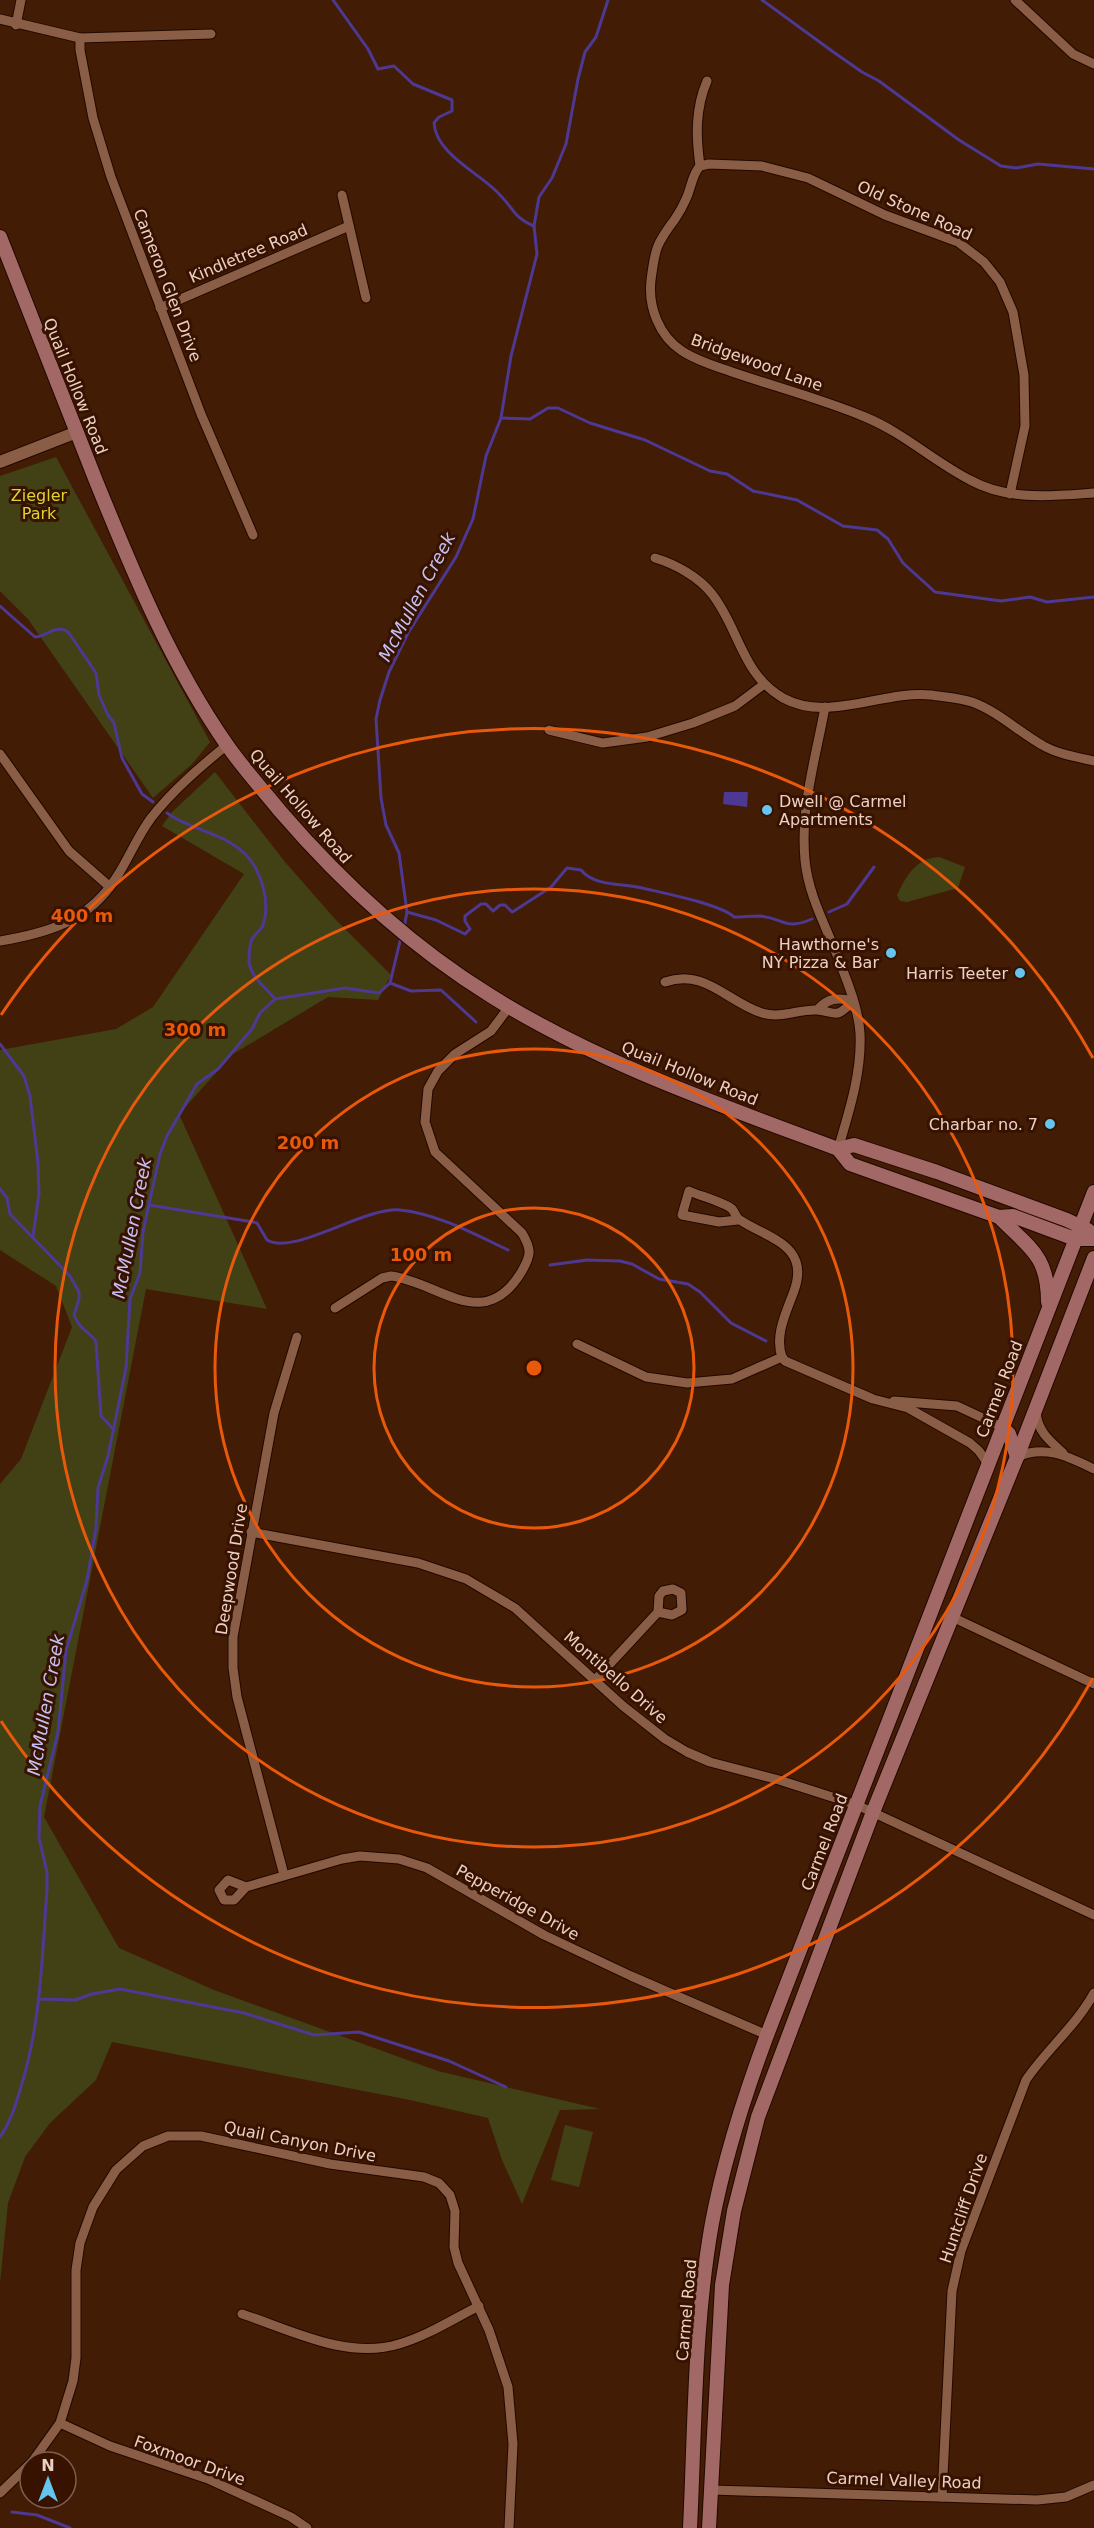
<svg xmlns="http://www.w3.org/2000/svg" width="1094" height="2528" font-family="'DejaVu Sans',sans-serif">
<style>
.green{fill:#414115}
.water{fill:#4d3993}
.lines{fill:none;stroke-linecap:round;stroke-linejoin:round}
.stream{stroke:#4d3993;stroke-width:3}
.minor-casing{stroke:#230800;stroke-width:11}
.tertiary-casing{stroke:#230800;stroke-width:14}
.secondary-casing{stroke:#230800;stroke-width:16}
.minor{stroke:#8a5e46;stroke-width:9}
.tertiary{stroke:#8a5e46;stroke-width:12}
.secondary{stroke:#a26865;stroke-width:14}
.ring{fill:none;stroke:#e8590c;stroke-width:3}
.poi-dot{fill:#65c5ee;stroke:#371200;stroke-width:2}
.labels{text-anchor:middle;stroke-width:6;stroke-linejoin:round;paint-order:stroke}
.street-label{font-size:16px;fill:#ebd1c4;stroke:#371200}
.park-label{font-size:16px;fill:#d8d633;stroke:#371200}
.poi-label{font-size:16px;fill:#ebd1c4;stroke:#371200;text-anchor:end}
.water-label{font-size:18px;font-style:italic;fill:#c4c0f1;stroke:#371200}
.centre{fill:#e8590c;stroke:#371200;stroke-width:3}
.ring-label{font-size:18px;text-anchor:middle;font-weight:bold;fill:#e8590c;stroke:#371200;stroke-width:6;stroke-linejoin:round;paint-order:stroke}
</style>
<rect width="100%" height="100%" fill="#421c04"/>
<g class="green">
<polygon points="56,457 210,742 192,764 153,798 28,619 0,591 0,476"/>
<polygon points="215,772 285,862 336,920 391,975 378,1000 328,997 233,1054 179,1114 267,1309 146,1289 44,1817 119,1948 214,1990 438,2071 600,2109 560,2110 522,2204 502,2160 488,2118 410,2100 112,2042 96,2080 50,2123 25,2157 8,2203 0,2283 0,1484 21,1459 72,1327 56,1286 0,1250 0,1050 116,1029 153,1007 244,874 162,826 172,812"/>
<path d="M939,857L965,867L958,888L907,902L900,901L897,895C906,876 916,858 939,857Z"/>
<polygon points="565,2125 593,2132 579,2187 551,2180"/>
</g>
<polygon class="water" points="724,792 748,792 747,807 723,804"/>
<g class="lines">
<g class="stream">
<path d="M333,0L368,49L378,69L394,66L413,84L452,100V111L439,117L434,123C436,155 482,174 500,195C515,210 513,217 534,226"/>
<polyline points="762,0 832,51 862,72 879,81 959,140 1001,166 1016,168 1038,164 1094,169"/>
<polyline points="501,418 530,419 548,408 558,408 590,423 645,440 710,471 727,474 753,491 797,500 843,526 877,530 888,539 903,563 935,592 1001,601 1030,597 1047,602 1094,597"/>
<path d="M0,606L35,637C47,636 58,623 69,633L96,673L99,695L108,715L114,723L122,758L142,794L153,802"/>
<path d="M167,813C190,830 222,832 244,853C261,869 271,902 263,925C261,930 255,934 252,939C250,944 249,956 249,962C251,977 266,988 275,999"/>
<path d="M407,912L436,920L465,934L470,929L465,921V916L481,904H486L493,911L500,905H505L512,912L514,911L551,887L567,868L581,870C595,887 622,883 642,888C663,893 720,904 734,917C743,917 751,916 760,916C784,918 785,931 812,919"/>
<polyline points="829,912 847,904 874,867"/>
<polyline points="404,928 407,912 399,853 386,825 381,798 376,719 380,700 389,672 408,633 456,557 473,519 486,456 501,418 511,356 537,254 534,226 539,197 552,178 566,144 578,79 585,52 596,37 608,0"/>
<polyline points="390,983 411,991 441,990 476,1022"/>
<polyline points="0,1044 24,1076 30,1096 38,1163 39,1194 33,1236"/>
<path d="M0,1189L7,1198L10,1214L70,1276L79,1292V1299L74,1315C81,1332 90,1331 96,1342L101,1416L114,1430"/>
<path d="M149,1205L253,1222L257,1223L267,1240C294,1256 363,1207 400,1210C438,1214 474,1234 508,1250"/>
<polyline points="550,1265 587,1260 620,1261 632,1264 659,1279 688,1284 700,1292 731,1323 766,1341"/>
<polyline points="38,1999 75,2000 92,1994 120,1989 244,2013 314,2035 359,2032 449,2061 506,2087"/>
<path d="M0,2137C10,2123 15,2107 20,2090C41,2025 42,1957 47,1889V1872L39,1838L40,1806L58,1732L66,1651L87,1580L96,1528L98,1488L108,1456L126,1368L130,1299L140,1273L143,1232L160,1154L167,1136L197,1084L218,1069L252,1029L260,1013L275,999L345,988L379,993L390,983L401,937"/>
<polyline points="12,2512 37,2515 70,2528"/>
</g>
<g class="minor-casing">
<g id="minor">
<polyline points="1015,0 1073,54 1094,64"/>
<polyline points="0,19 80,38 211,34"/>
<polyline points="16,25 21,0"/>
<polyline points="80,38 80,50 93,118 111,177 201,414 253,535"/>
<path d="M707,81C695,109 696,137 700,166C692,174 691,189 686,199C683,206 679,213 675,219C656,244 655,249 651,280C648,307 659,336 682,351C697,361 715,366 732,372C776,387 822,399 865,417C904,433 933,461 970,480C1008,501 1052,496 1094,493"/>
<polyline points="700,166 709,164 762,166 808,178 885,215 958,242 984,262 1000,282 1013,312 1024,375 1025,426 1010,494"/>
<polyline points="342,195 366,298"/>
<polyline points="160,308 349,226"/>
<path d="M655,558C675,564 699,577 712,594C739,628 742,675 783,698C828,723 883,690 931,695C944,697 959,698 972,702C997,711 1019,732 1042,745C1057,754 1077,757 1094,761"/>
<path d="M825,707C816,757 800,808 805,860C808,892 823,921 835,950C845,976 858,1005 860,1033C862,1072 849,1112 838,1149"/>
<polyline points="549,730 603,743 647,737 693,723 735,706 763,685"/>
<polyline points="0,754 69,851 110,887"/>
<path d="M0,941C48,933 89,921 116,878C129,858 137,837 151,818C173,790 200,767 227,745"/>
<path d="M665,982C705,968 727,1002 762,1013C782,1019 798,1009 817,1010C837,1012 835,1020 853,1001C837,997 828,998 817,1010"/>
<path d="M738,1220L719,1222L682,1215L689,1191C700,1196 724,1202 732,1209C735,1212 736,1218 740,1220C767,1238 811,1245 794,1291C787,1311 774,1335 782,1357"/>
<path d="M335,1308L382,1278L391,1276C439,1282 484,1335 522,1271C531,1255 532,1250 522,1233L435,1152L425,1122L428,1089L438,1071L455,1054L491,1031L509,1007"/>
<polyline points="577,1344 646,1377 687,1383 732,1379 782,1357"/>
<polyline points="782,1357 785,1361 873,1399 908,1408 970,1443 979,1451 988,1464"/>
<polyline points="894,1401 957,1406 1002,1427"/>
<path d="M1036,1412C1038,1432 1049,1440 1063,1453"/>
<path d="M1017,1457C1045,1444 1069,1457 1094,1469"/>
<polyline points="251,1532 418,1563 466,1579 515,1608 623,1706 665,1739 687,1752 710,1762 779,1780 857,1805 1094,1915"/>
<polyline points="952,1617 1094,1684"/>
<polyline points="595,1680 658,1612 672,1615 682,1610 681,1593 673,1589 663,1591 659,1596 658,1612"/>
<polyline points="284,1875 237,1697 233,1668 233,1637 274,1413 297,1337"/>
<polyline points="246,1887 234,1900 224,1900 219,1890 228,1880 246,1887 342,1859 360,1856 399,1859 427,1868 544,1935 631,1976 767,2035"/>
<path d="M242,2314C291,2330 347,2360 399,2344C427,2336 453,2319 479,2306"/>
<polyline points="60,2423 110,2446 208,2479 291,2517 307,2528"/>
<polyline points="32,2462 60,2423 73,2381 76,2358 76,2270 80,2243 93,2207 116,2170 143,2146 168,2136 201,2136 330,2164 424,2177 439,2183 450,2195 455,2211 454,2247 458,2263 489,2330 508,2387 513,2444 509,2528"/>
<polyline points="711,2490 1037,2500 1066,2497 1094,2485"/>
<polyline points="0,2493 30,2464"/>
<path d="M942,2497L952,2291L961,2251L1026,2080C1047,2049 1076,2026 1094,1993"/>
</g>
</g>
<g class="tertiary-casing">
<polyline id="tertiary" points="0,462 77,432"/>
</g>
<g class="secondary-casing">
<g id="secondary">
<path d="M0,237C32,318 64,400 96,481C133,572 170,663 227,745C243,768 262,789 280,811C342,883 410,946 491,996C598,1063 720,1105 838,1149L850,1164L999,1217L1013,1216L1075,1239H1094"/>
<polyline points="838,1149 854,1145 937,1172 1067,1220 1088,1230"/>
<path d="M999,1217C1028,1247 1048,1254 1048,1302"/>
<polyline points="1002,1427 1009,1434 1017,1457"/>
<path d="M690,2528C695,2427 694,2324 712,2223C724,2159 744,2097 767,2035L1094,1192"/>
<polyline points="709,2528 722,2285 734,2211 758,2117 873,1812 1017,1457 1094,1258"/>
</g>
</g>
<use href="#minor" class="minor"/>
<use href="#tertiary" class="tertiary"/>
<use href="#secondary" class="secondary"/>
</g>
<g class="ring">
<circle cx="534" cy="1368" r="160"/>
<circle cx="534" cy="1368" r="319"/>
<circle cx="534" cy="1368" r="479"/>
<path d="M1093 1678A639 639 0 0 1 1 1721M1 1015A639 639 0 0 1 1093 1058"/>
</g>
<g class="poi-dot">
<circle cx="767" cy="810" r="6"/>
<circle cx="891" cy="953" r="6"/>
<circle cx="1020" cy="973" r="6"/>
<circle cx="1050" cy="1124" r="6"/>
</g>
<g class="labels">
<g class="street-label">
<text transform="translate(915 210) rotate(24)" y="6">Old Stone Road</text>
<text transform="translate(248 253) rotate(-23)" y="6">Kindletree Road</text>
<text transform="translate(168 285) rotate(69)" y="6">Cameron Glen Drive</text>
<text transform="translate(757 362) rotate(20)" y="6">Bridgewood Lane</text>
<text transform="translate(76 386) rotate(68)" y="6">Quail Hollow Road</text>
<text transform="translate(301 806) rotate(49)" y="6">Quail Hollow Road</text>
<text transform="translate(690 1073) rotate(22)" y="6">Quail Hollow Road</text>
<text transform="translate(999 1389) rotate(-69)" y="6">Carmel Road</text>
<text transform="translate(231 1569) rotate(-81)" y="6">Deepwood Drive</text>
<text transform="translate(616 1677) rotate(41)" y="6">Montibello Drive</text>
<text transform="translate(824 1842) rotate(-69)" y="6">Carmel Road</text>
<text transform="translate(518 1902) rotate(29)" y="6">Pepperidge Drive</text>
<text transform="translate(300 2141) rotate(11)" y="6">Quail Canyon Drive</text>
<text transform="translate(963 2208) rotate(-71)" y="6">Huntcliff Drive</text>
<text transform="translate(686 2310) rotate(-85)" y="6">Carmel Road</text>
<text transform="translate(190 2460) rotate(20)" y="6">Foxmoor Drive</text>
<text transform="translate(904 2480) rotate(2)" y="6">Carmel Valley Road</text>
</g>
<g class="park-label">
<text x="39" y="501">Ziegler<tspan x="39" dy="18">Park</tspan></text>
</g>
<g class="poi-label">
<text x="779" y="807" text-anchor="start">Dwell @ Carmel<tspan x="779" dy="18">Apartments</tspan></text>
<text x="879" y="950">Hawthorne's<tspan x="879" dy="18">NY Pizza &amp; Bar</tspan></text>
<text x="1008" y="979">Harris Teeter</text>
<text x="1038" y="1130">Charbar no. 7</text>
</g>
<g class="water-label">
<text transform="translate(417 597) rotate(-62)" y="6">McMullen Creek</text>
<text transform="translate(132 1228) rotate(-79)" y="6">McMullen Creek</text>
<text transform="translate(46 1705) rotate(-80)" y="6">McMullen Creek</text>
</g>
</g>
<circle cx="534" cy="1368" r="9" class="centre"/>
<g class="ring-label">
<text x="82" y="922">400 m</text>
<text x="195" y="1036">300 m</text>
<text x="308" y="1149">200 m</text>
<text x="421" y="1261">100 m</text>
</g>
<g transform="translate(48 2480)"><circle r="28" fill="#371200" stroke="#7f5e4e" stroke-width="1.5"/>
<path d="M0-4.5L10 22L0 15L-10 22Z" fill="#65c5ee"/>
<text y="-9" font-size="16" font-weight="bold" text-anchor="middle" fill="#ebd1c4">N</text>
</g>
</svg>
